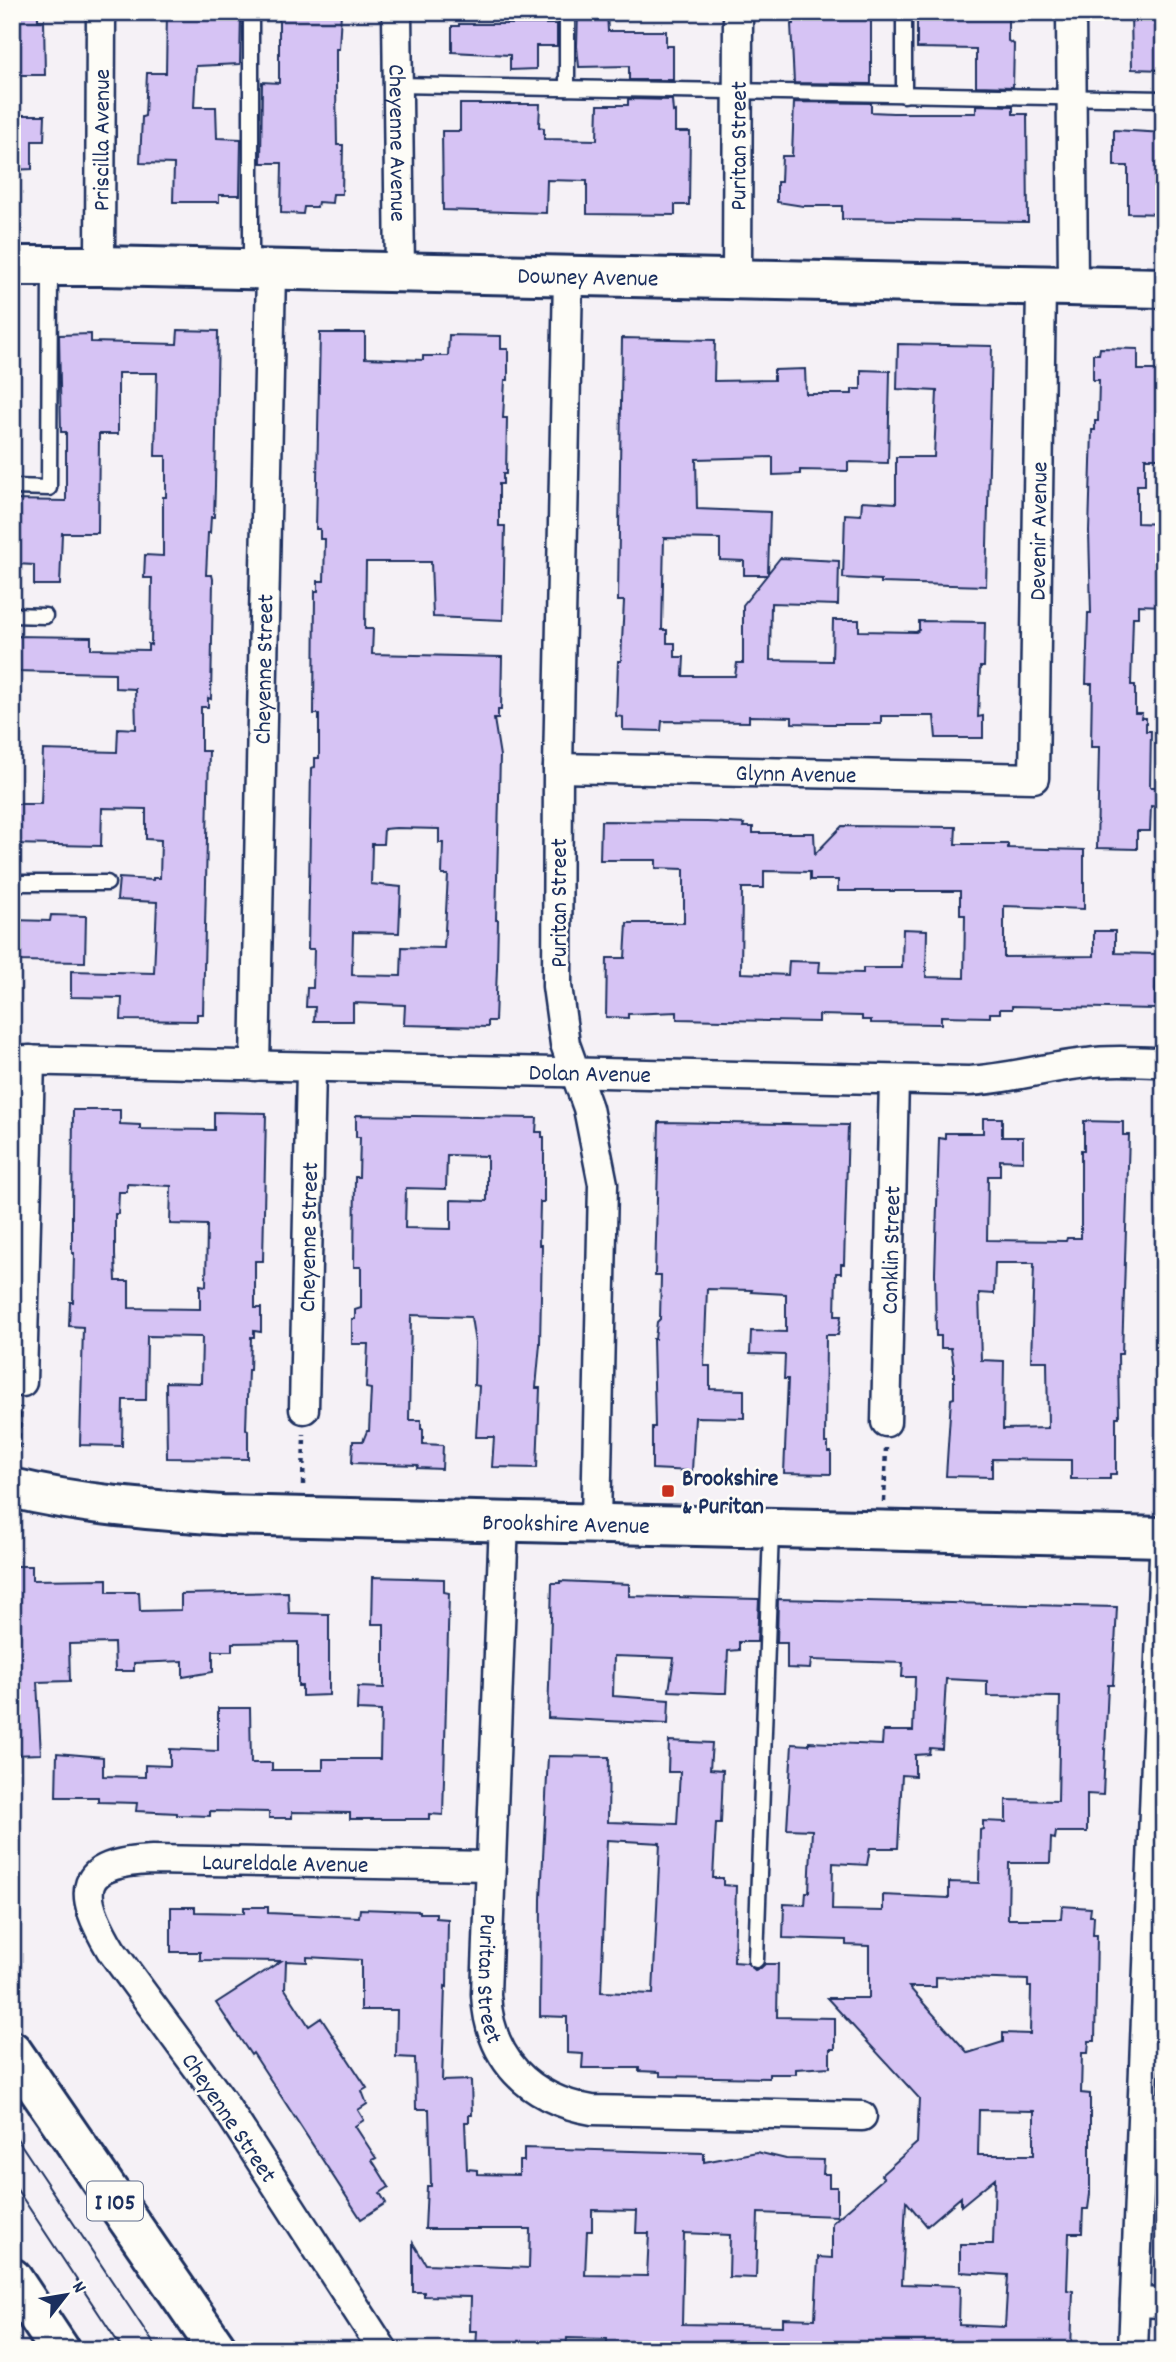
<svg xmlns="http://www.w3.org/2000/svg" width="1176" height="2362" font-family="Dekko,sans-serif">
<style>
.building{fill:#d6c3f4;stroke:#1b2f5e;stroke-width:2;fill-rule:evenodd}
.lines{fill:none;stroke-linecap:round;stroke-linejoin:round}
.lane-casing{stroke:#1b2f5e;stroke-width:19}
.street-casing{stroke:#1b2f5e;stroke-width:33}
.secondary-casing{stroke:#1b2f5e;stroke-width:44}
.highway-casing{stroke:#1b2f5e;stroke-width:44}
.path{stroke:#1b2f5e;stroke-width:4.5;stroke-dasharray:5 5;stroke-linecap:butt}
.lane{stroke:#fdfcf7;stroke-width:14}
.street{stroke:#fdfcf7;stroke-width:28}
.secondary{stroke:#fdfcf7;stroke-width:38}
.highway{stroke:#fdfcf7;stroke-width:38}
.tram{stroke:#1b2f5e;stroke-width:2}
.poi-dot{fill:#c8321e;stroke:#fdfcf7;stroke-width:2.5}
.labels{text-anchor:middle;stroke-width:5;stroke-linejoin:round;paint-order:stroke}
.shield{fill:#fdfcf7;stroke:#5f6c8c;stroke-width:2}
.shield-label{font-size:23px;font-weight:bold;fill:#1b2f5e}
.street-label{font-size:24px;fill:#1b2f5e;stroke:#fdfcf7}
.poi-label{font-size:24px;font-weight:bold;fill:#1b2f5e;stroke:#fdfcf7;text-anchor:start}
</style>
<rect width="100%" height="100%" fill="#f5f1f6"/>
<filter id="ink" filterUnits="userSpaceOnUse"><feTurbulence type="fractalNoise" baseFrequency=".0143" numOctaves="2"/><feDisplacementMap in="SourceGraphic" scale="14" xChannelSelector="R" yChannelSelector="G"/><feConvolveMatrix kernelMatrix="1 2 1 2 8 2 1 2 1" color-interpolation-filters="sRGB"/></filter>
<g filter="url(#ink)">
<g class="building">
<polygon points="12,12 38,12 38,20 44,20 45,75 12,75"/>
<polygon points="167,12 241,12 240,64 196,66 194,107 216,107 217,138 241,139 240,195 219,195 219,202 173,202 174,164 140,163 142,117 145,116 147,73 166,73"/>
<polygon points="279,12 341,12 339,49 336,49 336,86 337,145 343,145 342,194 333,194 332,203 318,202 317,207 304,207 303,214 281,213 282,163 261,163 262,82 279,83"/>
<polygon points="578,12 607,12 608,31 666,31 666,46 673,46 673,80 629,80 629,66 579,67 577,46"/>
<polygon points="794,12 871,12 871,84 794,83 791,24 794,24"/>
<polygon points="917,12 1008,12 1008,41 1014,44 1013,87 976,86 976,49 917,48"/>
<polygon points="1131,12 1159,12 1159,39 1164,39 1164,70 1132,69"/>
<polygon points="459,24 557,24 557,46 536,46 536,69 510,70 510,55 452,52 452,26 459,26"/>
<polygon points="628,99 672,100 673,112 675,111 675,132 690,132 689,205 675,205 675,215 587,214 587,181 547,180 546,213 443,210 442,131 460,131 460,104 540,104 539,127 544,128 544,139 597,140 598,105 628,105"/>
<polygon points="794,102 871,103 871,112 893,113 976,113 976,105 1013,106 1013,114 1027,114 1028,222 842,219 842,206 803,206 777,202 777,182 781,182 782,156 792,156"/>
<polygon points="12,115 45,115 44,141 32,141 32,169 12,170"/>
<polygon points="1114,130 1164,133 1164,214 1128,213 1128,166 1114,166"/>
<polygon points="178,330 218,331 215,486 214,517 211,517 210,533 208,533 206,575 212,575 213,579 211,699 208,698 208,707 201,707 201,751 209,751 203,1014 197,1014 197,1021 121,1020 122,998 71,997 71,971 154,973 157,902 117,900 119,878 153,880 153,878 160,878 161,840 146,839 146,809 102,808 101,846 12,844 12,804 41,804 43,750 117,752 118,728 136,729 135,689 115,688 115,673 12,671 12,636 91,637 91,649 148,650 148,644 151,645 152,578 144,578 145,555 163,556 163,497 166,497 166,456 155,456 157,373 118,373 118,434 99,434 98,533 62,533 60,585 34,585 34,565 16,564 17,532 12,532 12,500 66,501 66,432 61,432 59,335 91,334 91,342 177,344"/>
<path d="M320,333H365V358L423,360V356H448L449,335L501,336V349H508V380H505L503,418H507L506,474H503V484H499V526H505L503,620L433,617L431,562H366L365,629H373L372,654L502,657L501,710H498V719H494L500,756L496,920H498L497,967L495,1021H488V1027L404,1025L405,1005L353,1003V1021H314L315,1007H306L307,988H313L314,949H308L311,768L315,767V758H319V714H314L315,591H318V581H324L325,539H320V529H316ZM396,828L439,829V843H443L442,875H448L444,948L402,947L401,976L352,975L353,932L399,933L401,887L371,884L372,844H383L384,829Z"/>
<path d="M622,338L715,340L714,381L774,380V370L805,369L806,394H852V389H861V370L890,371L888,463L848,462V471L800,470V474L773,475V457L696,459L697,509L770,512L768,573L780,558L839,561L838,605L771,603L770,660L832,661L833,620H859V631L916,632L919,630V621L985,622L984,667H980L978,717L983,716V738H936L934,716H881V724H827L792,723V717L749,716V722L662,721L661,731L623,730V717L616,716L618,661H621L624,601H618V596ZM664,538L720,539V560L744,561V575H767L743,605V663H737L735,676H683L684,657H675V643H667V630H662Z"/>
<polygon points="898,344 992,346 986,586 881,583 881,580 843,578 845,514 861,515 862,501 896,503 896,457 934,457 937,391 897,389"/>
<polygon points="1100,348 1138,349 1138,370 1164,370 1164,458 1145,458 1145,485 1137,485 1137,523 1164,524 1164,606 1138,605 1138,617 1133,617 1131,685 1135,685 1135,713 1142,713 1141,718 1146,718 1146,731 1151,731 1150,787 1163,787 1163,807 1151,806 1150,831 1137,831 1137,849 1097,848 1099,747 1091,747 1092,684 1086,684 1088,613 1091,613 1089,531 1092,430 1095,430 1095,421 1098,421 1099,380 1093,380 1093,354 1099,354"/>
<path d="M601,821L707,822L744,824L743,827H753V833H814L815,854L842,826L956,827L955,844H1008V848L1084,850V909L1004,906V957L1094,956V931H1115V953L1157,954L1155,1009L1012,1006V1009H1000V1013H990V1017L941,1016V1024L871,1023V1020H862V1016L819,1015V1022L677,1019V1012L628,1014V1018L606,1017L607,958H625L627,923H684V869L656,868V860H600ZM764,871L810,872V880H838V891H960V915H965L964,978L926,977L927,930L903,929L902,968H863V973L819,972L820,962L789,961L788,975L741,973L742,888H764Z"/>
<polygon points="51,915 86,916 85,962 12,961 12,920 50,921"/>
<path d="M73,1110H120V1124L140,1125V1129L214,1130V1112L266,1113L263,1261H255V1308H261V1332L254,1331V1337H251L250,1370H248L246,1429L248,1430V1459L167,1458L166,1382L201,1383L202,1337L147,1336L146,1400H123L122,1446L80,1445L83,1327L69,1326L70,1302H73L74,1253H72V1213ZM127,1184L171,1186L170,1224L207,1225L206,1286L200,1285V1309L129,1308V1281H116L115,1255V1214H118L119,1192H127Z"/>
<path d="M356,1115L537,1118L536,1132H542V1137H544V1202H540L539,1245H542L540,1344L536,1388H540L537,1468L492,1467L494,1437H476L479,1386L474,1385L475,1343L471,1317L411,1315L409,1420H421V1429H423V1444L443,1445L442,1469L417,1468L418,1465L352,1463L353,1441H363L367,1431H369L371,1389L366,1388L368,1344H352V1319H355V1310L361,1308V1267H354L355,1177H359L360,1137H356ZM447,1155L487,1156V1201L451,1200V1229L405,1228L406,1188L446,1189Z"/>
<path d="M983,1118H1002V1137H1023V1161L1000,1160V1176H988L987,1240L1066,1241L1067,1238H1081V1150H1084V1121L1123,1122V1135H1129L1122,1354H1118L1119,1417H1116V1474H1110V1479H1071V1460L992,1459V1477L946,1476L951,1399L954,1398V1367L951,1348H941V1336H936L935,1273L939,1138L945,1139V1133H983ZM995,1263H1034L1031,1361H1047L1048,1428L1003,1429L1004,1361L981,1360L979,1293L994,1294Z"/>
<polygon points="659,1122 848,1125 844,1264 841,1264 841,1273 836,1273 835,1316 841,1316 838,1335 826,1335 825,1443 828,1443 828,1452 831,1452 831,1474 784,1473 788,1379 784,1379 785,1355 750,1354 751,1331 786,1332 786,1294 751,1292 752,1290 707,1289 704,1366 710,1366 710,1389 744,1390 744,1418 695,1417 692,1471 652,1469 652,1427 655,1427 653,1339 655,1339 657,1322 660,1319 661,1276 655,1276"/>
<polygon points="12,1566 32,1566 32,1580 107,1579 107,1592 139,1592 140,1611 181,1610 181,1594 288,1592 289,1613 329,1614 329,1695 302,1696 302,1686 298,1686 298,1642 232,1643 232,1651 213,1651 213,1672 183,1677 183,1661 134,1663 134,1671 115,1671 114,1643 69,1644 70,1681 37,1682 41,1754 12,1755"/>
<polygon points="373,1577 444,1579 444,1592 449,1593 443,1815 429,1814 429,1819 350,1819 350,1813 292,1812 292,1818 269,1818 269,1812 210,1811 210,1816 177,1815 177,1813 136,1811 137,1803 98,1802 98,1797 56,1797 57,1753 103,1757 103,1776 145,1777 145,1765 170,1766 170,1749 218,1751 218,1708 250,1708 251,1763 272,1763 272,1770 323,1770 323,1759 380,1759 381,1711 357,1710 358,1687 384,1688 384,1624 372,1624"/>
<polygon points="560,1581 629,1584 629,1596 759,1599 757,1642 739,1642 739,1650 728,1651 726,1693 719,1693 669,1691 674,1658 614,1656 613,1696 669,1700 668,1724 548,1718 552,1583 560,1583"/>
<path d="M778,1599L1117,1607L1113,1685H1108L1103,1795L1087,1794V1832H1056L1055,1839L1051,1838L1050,1863H1009L1008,1919H1061L1062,1906L1091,1908L1090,1916H1094L1093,1935H1097L1095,2041H1089L1088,2053H1082L1081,2093L1090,2094V2194L1088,2209H1083L1082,2233H1069L1067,2290L1073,2291L1071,2350H607V2339L567,2338L566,2350H476L477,2331H470L471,2297L424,2296V2292H413V2243L426,2264L529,2268L530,2229H425L427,2186H431L429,2109H416L415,2058L396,2057L397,2010H361V1960L307,1957V1962L286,1961L285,1989L309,2026L321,2018L367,2088L362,2091L367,2104L358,2110L364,2120L355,2126L376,2158L372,2160L389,2187L380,2193L386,2203L361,2219L253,2053L251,2055L216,2003L281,1961L200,1960V1952H171V1907H195V1912L244,1913V1907H268V1913L359,1917L360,1909L420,1911V1913H436V1918L448,1919L447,1987L445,1986L442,2081L471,2080L472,2115H469V2122H465L467,2169L477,2170V2174L519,2175V2161H524V2148L704,2153V2162L757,2152L786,2159L824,2160L823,2174H829V2187H837V2216L758,2213L756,2278L729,2277L730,2235L684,2233L682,2324L783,2326V2318L815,2319L818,2257L832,2258V2223L884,2178L881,2175L917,2143L919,2098L827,1998H869V1946L846,1945V1940L783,1938L784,1904L805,1905L806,1892H809L812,1830L787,1829L792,1744L809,1745V1742L882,1745L883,1731H913L915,1677H902L903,1663L811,1660L810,1669L787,1668V1643H777ZM946,1679L987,1681V1696L1060,1697L1058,1801L1006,1800V1822L983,1821V1829L980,1830L979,1883L949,1882V1898L883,1895V1911L832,1910L833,1863L867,1865L870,1848H898L902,1775L915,1776V1755L929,1754L930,1748L942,1749ZM936,1977L1028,1980V1987H1031L1030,2034L1003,2033V2042L968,2053L909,1987H936ZM979,2110L1034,2111V2155H978ZM995,2178L993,2244H960V2272L1008,2275L1005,2327L959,2325L960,2286L902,2284L906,2201L927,2226L961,2197V2206ZM592,2210L637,2211L636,2233H649L647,2276L585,2275L587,2231H592Z"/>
<path d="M669,1741L712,1743L710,1769L723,1770L721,1823H716L713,1878H723V1885L736,1886L734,1962L747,1963L755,1970L761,1968L765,1964H778L777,2017L835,2018V2049H830V2067L796,2069V2074H769V2078L660,2076V2072L639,2071V2068H582L583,2054L567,2053V2017L540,2016L541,1899L548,1756L609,1757L608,1822L677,1824L680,1772H668ZM607,1840L660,1843L653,1994L601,1992Z"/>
</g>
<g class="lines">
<g class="lane-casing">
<g id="lane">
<polyline points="904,12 904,95"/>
<polyline points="397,85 1164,99"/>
<polyline points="567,88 567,12"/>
<polyline points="251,269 251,12"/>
<polyline points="12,487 49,488 50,267"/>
<polyline points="12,615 45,616"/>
<polyline points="12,883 107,883"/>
<polyline points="756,1960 771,1531"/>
</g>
</g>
<g class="street-casing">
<g id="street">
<path id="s1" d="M397,12L400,273"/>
<polyline points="1071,12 1073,286"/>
<path id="s2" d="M100,266L101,12"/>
<polyline points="568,277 558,768 557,986 565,1044 588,1108 603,1184 596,1523"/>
<path id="s3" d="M737,281L738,12"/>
<path id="s4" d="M558,768L1034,778L1041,286"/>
<path id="s5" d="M12,1060L969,1081C1009,1079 1047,1067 1087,1063C1112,1059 1138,1062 1164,1062"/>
<path id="s6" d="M255,1066L271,271"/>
<polyline points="22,1382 30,1060"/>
<path id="s7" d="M304,1409L311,1068"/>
<path id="s8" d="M886,1422L894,1080"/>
<path id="s9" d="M504,1521L486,1994C489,2059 528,2099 592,2110L862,2116"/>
<polyline points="1135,2302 1164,2303"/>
<path id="s10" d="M383,2350L222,2101L111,1950C76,1891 77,1863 152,1860L490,1866"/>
<polyline points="1133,2350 1164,1555"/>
</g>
</g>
<g class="secondary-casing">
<g id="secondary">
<path id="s11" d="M12,266H100L1164,288"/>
<path id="s12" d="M12,1488C81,1505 152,1510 222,1515L1164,1537"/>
</g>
</g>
<g class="highway-casing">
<g id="highway">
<polyline points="12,2051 218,2350"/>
<polyline points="12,2278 60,2350"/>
</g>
</g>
<g class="path">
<polyline points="17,1458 21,1407"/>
<polyline points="303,1485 304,1434"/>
<polyline points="884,1502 886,1448"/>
</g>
<use href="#lane" class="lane"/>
<use href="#street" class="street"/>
<use href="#secondary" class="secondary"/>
<use href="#highway" class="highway"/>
<g class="tram">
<polyline points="12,2131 158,2350"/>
<polyline points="12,2182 123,2350"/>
</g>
</g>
</g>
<rect class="poi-dot" x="661" y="1484" width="14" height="14" rx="3.5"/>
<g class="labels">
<rect class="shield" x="87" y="2181.5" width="56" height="39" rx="5"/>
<g class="shield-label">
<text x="115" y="2209">I 105</text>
</g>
<g class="street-label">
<text dy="8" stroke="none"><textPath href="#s2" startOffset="126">Priscilla Avenue</textPath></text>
<text dy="8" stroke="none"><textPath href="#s1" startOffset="131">Cheyenne Avenue</textPath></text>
<text dy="8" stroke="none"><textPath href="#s3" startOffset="135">Puritan Street</textPath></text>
<text dy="8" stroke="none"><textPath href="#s11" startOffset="576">Downey Avenue</textPath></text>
<text dy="8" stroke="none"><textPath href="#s4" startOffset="723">Devenir Avenue</textPath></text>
<text dy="8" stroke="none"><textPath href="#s6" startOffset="397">Cheyenne Street</textPath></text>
<text dy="8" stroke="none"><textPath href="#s4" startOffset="238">Glynn Avenue</textPath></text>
<text transform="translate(558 903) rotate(-90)" y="8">Puritan Street</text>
<text dy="8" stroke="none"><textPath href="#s5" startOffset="578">Dolan Avenue</textPath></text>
<text dy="8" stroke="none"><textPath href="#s7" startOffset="172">Cheyenne Street</textPath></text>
<text dy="8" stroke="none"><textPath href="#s8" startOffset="172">Conklin Street</textPath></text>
<text dy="8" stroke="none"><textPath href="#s12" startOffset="556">Brookshire Avenue</textPath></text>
<text dy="8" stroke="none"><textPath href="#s10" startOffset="758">Laureldale Avenue</textPath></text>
<text dy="8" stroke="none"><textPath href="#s9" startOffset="458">Puritan Street</textPath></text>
<text transform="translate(230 2117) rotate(56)" y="8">Cheyenne Street</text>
</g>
<g class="poi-label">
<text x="682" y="1485">Brookshire<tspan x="682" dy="28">&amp; Puritan</tspan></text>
</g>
</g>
<rect width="1176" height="2362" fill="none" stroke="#fdfcf7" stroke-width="42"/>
<rect x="21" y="21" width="1134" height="2320" fill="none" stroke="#1b2f5e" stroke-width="2.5" filter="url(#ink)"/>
<g transform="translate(66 2295) rotate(59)" stroke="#fdfcf7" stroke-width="5" paint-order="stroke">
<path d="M0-5L12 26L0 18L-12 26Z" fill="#1b2f5e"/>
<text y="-10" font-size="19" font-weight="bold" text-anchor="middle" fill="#1b2f5e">N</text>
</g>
</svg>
